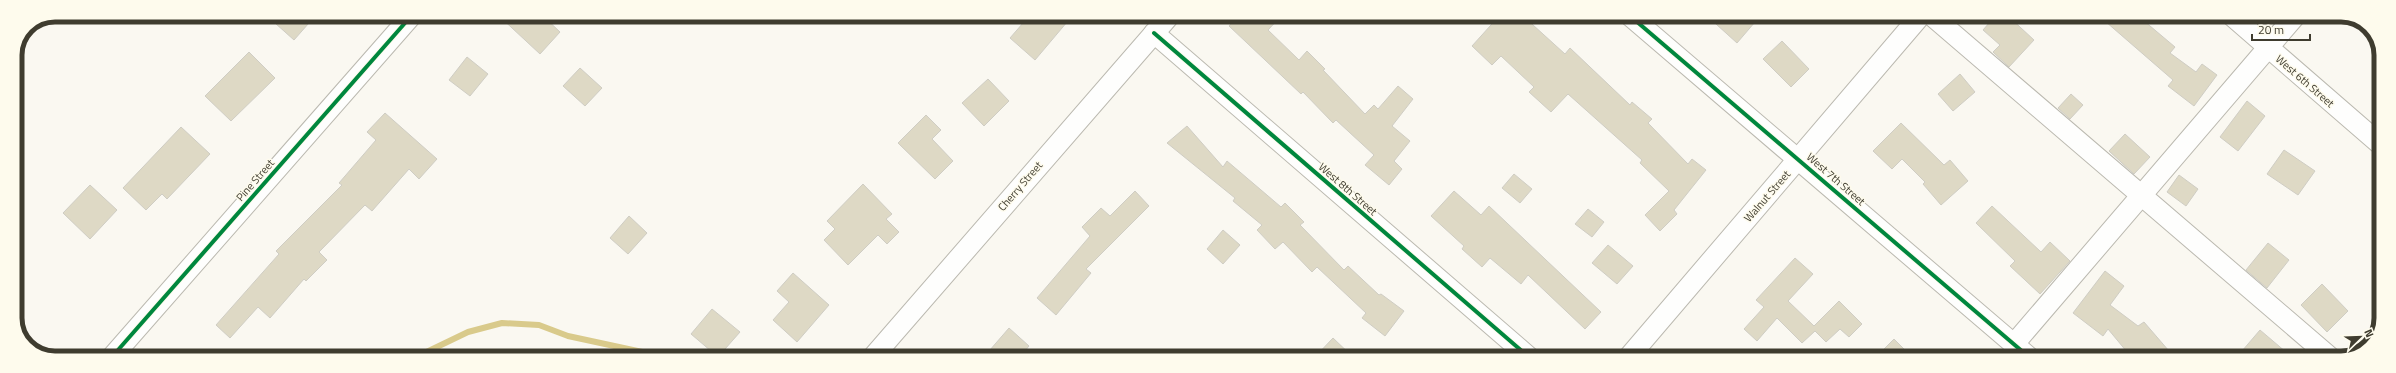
<svg xmlns="http://www.w3.org/2000/svg" width="2396" height="373" font-family="'Titillium Web',sans-serif">
<style>
.lines{fill:none;stroke-linecap:round;stroke-linejoin:round}
.stream{stroke:#d9ca8b;stroke-width:6}
.building{fill:#ded9c5;stroke:#cfcdc4}
.minor-casing{stroke:#bbb9b0;stroke-width:22}
.minor{stroke:#fefefd;stroke-width:20}
.cycleway-casing{stroke:#fefbed;stroke-width:6}
.cycleway{stroke:#00873e;stroke-width:4}
.labels{text-anchor:middle;stroke-width:3;stroke-linejoin:round;paint-order:stroke}
.street-label{font-size:11px;fill:#3f3c2f;stroke:#fefbed}
.rim{fill:none;stroke:#3f3c2f;stroke-width:5}
</style>
<rect width="100%" height="100%" fill="#faf8f1"/>
<g class="lines">
<g class="stream">
<polyline points="190,358 191,358"/>
<polyline points="414,358 468,332 502,323 539,325 568,336 670,358"/>
</g>
</g>
<g class="building">
<polygon points="266,15 316,15 294,40"/>
<polygon points="498,15 542,15 560,32 540,54"/>
<polygon points="1030,15 1073,15 1035,60 1010,38"/>
<polygon points="1239,15 1282,15 1268,30 1299,60 1307,51 1325,69 1323,70 1365,114 1374,105 1378,109 1398,86 1413,99 1392,126 1410,141 1394,161 1402,169 1389,185 1365,165 1374,155 1336,120 1333,123 1303,92 1301,94 1229,26"/>
<polygon points="1500,15 1522,15 1565,54 1570,48 1630,105 1632,102 1652,119 1648,123 1688,164 1692,159 1706,170 1674,210 1677,214 1660,231 1645,215 1669,191 1640,163 1642,160 1568,94 1551,112 1529,92 1534,87 1501,56 1492,65 1472,46"/>
<polygon points="1706,15 1761,15 1737,43"/>
<polygon points="1996,15 2007,15 2034,40 2009,67 1993,52 2000,45 1983,30"/>
<polygon points="2098,15 2137,15 2175,47 2170,53 2196,72 2202,64 2217,75 2194,106 2168,86 2173,80"/>
<polygon points="1782,41 1809,69 1791,87 1763,59"/>
<polygon points="249,52 275,78 231,121 205,96"/>
<polygon points="467,57 488,74 470,96 449,80"/>
<polygon points="580,68 602,88 585,106 563,86"/>
<polygon points="1960,74 1975,92 1953,111 1938,94"/>
<polygon points="988,79 1009,101 984,126 962,103"/>
<polygon points="2071,94 2083,105 2070,119 2058,108"/>
<polygon points="2247,101 2265,116 2238,151 2220,137"/>
<polygon points="385,113 437,159 419,179 409,169 372,211 365,205 319,252 327,260 306,281 304,279 270,318 258,307 230,338 216,325 279,254 276,251 342,185 339,183 376,140 367,132"/>
<polygon points="926,115 941,130 932,139 953,161 935,179 898,143"/>
<polygon points="1901,123 1944,165 1950,160 1968,181 1941,205 1923,184 1925,182 1902,159 1892,169 1873,151"/>
<polygon points="1187,126 1223,167 1227,161 1281,207 1285,203 1304,222 1300,225 1344,270 1348,266 1379,295 1381,294 1404,311 1385,336 1362,318 1366,313 1317,267 1312,272 1283,242 1275,249 1257,230 1262,225 1233,201 1235,198 1167,143"/>
<polygon points="181,127 210,154 167,199 162,194 146,210 123,188"/>
<polygon points="2125,134 2150,157 2134,174 2109,151"/>
<polygon points="2284,150 2315,171 2298,195 2267,174"/>
<polygon points="1514,174 1532,189 1520,203 1502,188"/>
<polygon points="2179,175 2198,189 2186,206 2167,192"/>
<polygon points="863,184 892,214 886,219 899,232 887,244 878,235 848,265 824,240 835,229 827,221"/>
<polygon points="90,185 117,210 90,239 63,213"/>
<polygon points="1135,191 1149,206 1086,269 1091,273 1056,315 1037,298 1090,236 1082,227 1101,208 1110,216"/>
<polygon points="1454,191 1481,215 1489,206 1601,312 1585,329 1528,275 1521,284 1490,258 1482,267 1462,249 1464,246 1431,216"/>
<polygon points="1992,206 2041,252 2050,242 2070,261 2040,294 2010,266 2015,261 1976,223"/>
<polygon points="1588,209 1604,222 1592,237 1575,224"/>
<polygon points="629,216 647,233 628,254 610,238"/>
<polygon points="1223,230 1240,245 1223,264 1207,249"/>
<polygon points="2268,243 2289,260 2267,288 2246,270"/>
<polygon points="1608,245 1633,266 1617,284 1592,263"/>
<polygon points="1795,258 1813,274 1788,301 1814,326 1839,301 1862,324 1849,337 1840,329 1826,342 1815,331 1802,343 1777,318 1757,341 1744,329 1764,307 1756,300"/>
<polygon points="2105,271 2124,286 2110,305 2138,326 2144,322 2169,351 2161,358 2132,358 2108,329 2103,336 2073,313"/>
<polygon points="793,273 829,305 797,342 773,320 789,302 777,291"/>
<polygon points="2322,284 2348,311 2327,332 2301,305"/>
<polygon points="712,309 740,332 718,357 691,334"/>
<polygon points="1009,328 1029,346 1019,358 983,358"/>
<polygon points="2260,330 2293,358 2236,358"/>
<polygon points="1333,338 1354,358 1314,358"/>
<polygon points="1894,339 1913,358 1875,358"/>
</g>
<g class="lines">
<g class="minor-casing">
<g id="minor">
<polyline points="1629,15 2030,358"/>
<polyline points="1931,15 2331,358"/>
<polyline points="2231,15 2381,145"/>
<polyline points="1154,33 1530,358"/>
<polyline points="2014,344 2296,15"/>
<polyline points="111,358 412,15"/>
<polyline points="872,358 1170,15"/>
<polyline points="1628,358 1921,15"/>
</g>
</g>
<use href="#minor" class="minor"/>
<g class="cycleway-casing">
<g id="cycleway">
<polyline points="1629,15 2030,358"/>
<polyline points="1154,33 1530,358"/>
<polyline points="111,358 412,15"/>
</g>
</g>
<use href="#cycleway" class="cycleway"/>
</g>
<g class="labels">
<g class="street-label">
<text transform="translate(2305 81) rotate(41)" y="4">West 6th Street</text>
<text transform="translate(1836 179) rotate(41)" y="4">West 7th Street</text>
<text transform="translate(255 180) rotate(-49)" y="4">Pine Street</text>
<text transform="translate(1020 186) rotate(-49)" y="4">Cherry Street</text>
<text transform="translate(1348 189) rotate(41)" y="4">West 8th Street</text>
<text transform="translate(1767 196) rotate(-49)" y="4">Walnut Street</text>
</g>
</g>
<path d="M0 0H2396V373H0ZM55 22H2341A33 33 0 0 1 2374 55V318A33 33 0 0 1 2341 351H55A33 33 0 0 1 22 318V55A33 33 0 0 1 55 22Z" fill="#fefbed" fill-rule="evenodd"/>
<path class="rim" d="M55 22H2341A33 33 0 0 1 2374 55V318A33 33 0 0 1 2341 351H55A33 33 0 0 1 22 318V55A33 33 0 0 1 55 22Z"/>
<g transform="translate(2360 337) rotate(67)" stroke="#fefbed" stroke-width="3" paint-order="stroke">
<path d="M0-3L7 15L0 10L-7 15Z" fill="#3f3c2f"/>
<text y="-6" font-size="11" font-weight="bold" text-anchor="middle" fill="#3f3c2f">N</text>
</g>
<path d="M2252 34v6h58v-6" fill="none" stroke="#3f3c2f" stroke-width="2"/>
<text x="2258" y="34" font-size="12" fill="#3f3c2f" stroke="#fefbed" stroke-width="3" paint-order="stroke">20 m</text>
</svg>
